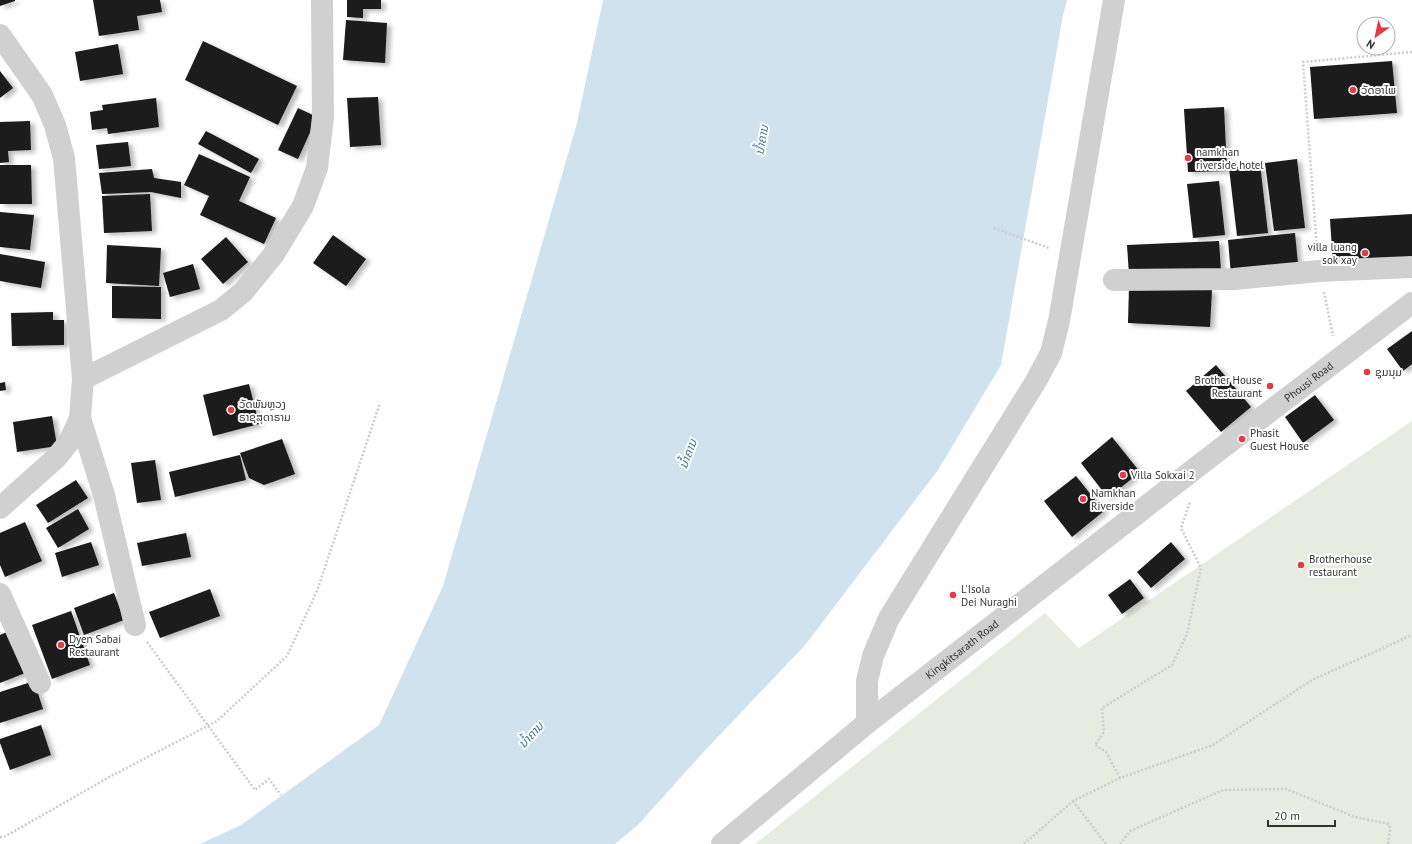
<svg xmlns="http://www.w3.org/2000/svg" width="1412" height="844" font-family="'PT Sans','Noto Sans Lao',sans-serif">
<style>
.green{fill:#e6ecdf}
.water{fill:#cfe2ee}
.building{fill:#1a1a1a;filter:url(#shadow)}
.lines{fill:none;stroke-linecap:round;stroke-linejoin:round}
.path{stroke:#cdcdcd;stroke-width:2.5;stroke-dasharray:2 2;stroke-linecap:butt}
.minor{stroke:#d0d0d0;stroke-width:22}
.poi-dot{fill:#e63946;stroke:#fff;stroke-width:1.5}
.labels{text-anchor:middle;stroke-width:4;stroke-linejoin:round;paint-order:stroke}
.poi-label{font-size:11px;fill:#333;stroke:#fff;text-anchor:start}
.street-label{font-size:11px;fill:#333;stroke:#fff}
.water-label{font-size:12px;font-style:italic;fill:#3f7597;stroke:#fff}
</style>
<defs>
<filter id="shadow"><feDropShadow dx="4.5" dy="2.5" stdDeviation="2" flood-color="#0004"/></filter>
</defs>
<rect width="100%" height="100%" fill="#fff"/>
<polygon class="green" points="1412,421 1412,844 755,844 1045,613 1079,648"/>
<polygon class="water" points="603,0 1067,0 1063,15 1001,365 938,470 806,644 698,758 638,825 615,844 200,844 241,825 379,725 443,586 577,123"/>
<g class="building">
<polygon points="0,0 15,0 15,1 0,6"/>
<polygon points="93,0 160,0 162,12 137,16 139,30 99,36"/>
<polygon points="347,0 381,0 381,9 363,9 363,18 347,17"/>
<polygon points="346,20 387,23 385,63 343,60"/>
<polygon points="203,41 297,86 278,125 185,80"/>
<polygon points="118,44 123,74 80,81 75,52"/>
<polygon points="1392,61 1397,113 1314,119 1310,67"/>
<polygon points="0,71 13,88 0,98"/>
<polygon points="378,97 381,145 350,147 347,98"/>
<polygon points="156,98 159,127 108,134 107,128 92,130 90,112 103,110 102,105"/>
<polygon points="1224,107 1227,171 1188,172 1184,109"/>
<polygon points="298,108 317,117 298,159 278,150"/>
<polygon points="30,121 31,150 8,151 9,162 0,163 0,122"/>
<polygon points="206,131 259,159 251,173 198,144"/>
<polygon points="128,142 131,166 99,169 96,145"/>
<polygon points="199,154 250,177 239,201 276,218 264,244 200,215 209,196 184,185"/>
<polygon points="1297,159 1305,228 1274,231 1265,163"/>
<polygon points="1260,164 1268,233 1237,236 1229,168"/>
<polygon points="0,165 31,165 32,204 0,204"/>
<polygon points="152,169 154,178 181,182 181,198 151,192 102,194 99,173"/>
<polygon points="1219,181 1225,235 1193,238 1187,184"/>
<polygon points="150,194 152,231 104,233 102,196"/>
<polygon points="0,212 34,215 30,250 0,247"/>
<polygon points="1412,214 1412,261 1333,265 1330,219"/>
<polygon points="1295,233 1298,264 1231,275 1228,240"/>
<polygon points="333,235 366,259 346,286 313,263"/>
<polygon points="226,237 248,262 223,284 201,259"/>
<polygon points="1219,241 1221,271 1129,275 1127,245"/>
<polygon points="107,245 161,248 159,286 106,283"/>
<polygon points="0,254 45,262 41,288 0,281"/>
<polygon points="193,264 200,289 170,297 163,273"/>
<polygon points="112,286 161,287 161,319 112,318"/>
<polygon points="1129,287 1212,290 1210,327 1128,323"/>
<polygon points="53,312 53,320 64,320 64,345 12,346 11,313"/>
<polygon points="1412,331 1412,364 1403,371 1387,349"/>
<polygon points="1216,365 1251,407 1221,432 1186,391"/>
<polygon points="5,382 6,390 0,391 0,383"/>
<polygon points="249,384 259,424 213,436 203,395"/>
<polygon points="1315,395 1334,420 1303,443 1285,417"/>
<polygon points="52,416 57,446 17,452 13,422"/>
<polygon points="1112,437 1140,472 1108,498 1081,463"/>
<polygon points="282,439 295,474 264,485 249,478 240,453"/>
<polygon points="240,455 246,480 175,497 169,472"/>
<polygon points="155,460 161,500 137,503 131,463"/>
<polygon points="1076,476 1104,511 1072,537 1044,501"/>
<polygon points="76,480 88,498 48,523 36,505"/>
<polygon points="78,509 89,529 58,548 46,528"/>
<polygon points="25,522 42,561 5,577 0,565 0,533"/>
<polygon points="186,533 191,557 142,566 137,543"/>
<polygon points="91,542 99,565 62,577 55,553"/>
<polygon points="1171,542 1185,559 1151,588 1137,572"/>
<polygon points="1130,579 1144,598 1122,614 1108,595"/>
<polygon points="210,589 220,616 160,638 149,612"/>
<polygon points="114,593 124,620 84,635 74,608"/>
<polygon points="71,611 90,665 52,679 32,625"/>
<polygon points="9,631 25,673 0,683 0,635"/>
<polygon points="34,681 43,709 0,723 0,692"/>
<polygon points="41,725 51,755 10,770 0,743 0,739"/>
</g>
<g class="lines">
<g class="path">
<polyline points="994,228 1049,248"/>
<polyline points="1317,250 1303,62 1412,52"/>
<polyline points="1324,292 1333,336"/>
<polyline points="147,642 255,790 269,779 281,795"/>
<polyline points="1120,778 1106,752 1095,745 1104,732 1102,708 1172,665 1187,634 1201,568 1181,528 1190,502"/>
<polyline points="1073,801 1106,844"/>
<polyline points="0,837 4,837 113,775 217,721 287,656 317,591 380,403"/>
<polyline points="1024,844 1073,801 1120,778 1213,745 1312,680 1412,635"/>
<polyline points="1120,844 1130,831 1223,790 1286,789 1355,817 1389,824 1390,830 1388,844"/>
</g>
<g class="minor">
<polyline points="0,35 42,95 55,125 64,158 83,379 80,418 69,442 56,458 0,508"/>
<polyline points="1114,280 1234,279 1319,271 1412,267"/>
<polyline points="83,379 221,310 243,292 274,254 303,206 317,168 323,117 322,0"/>
<polyline points="80,418 104,495 135,625"/>
<polyline points="0,594 40,683"/>
<polyline points="867,723 867,681 873,656 889,618 1036,381 1051,353 1059,321 1114,0"/>
<path id="s1" d="M722,844L867,723L1206,460L1412,303"/>
</g>
</g>
<g class="poi-dot">
<circle cx="1353" cy="90" r="4"/>
<circle cx="1188" cy="158" r="4"/>
<circle cx="1365" cy="253" r="4"/>
<circle cx="1367" cy="372" r="4"/>
<circle cx="1270" cy="386" r="4"/>
<circle cx="231" cy="410" r="4"/>
<circle cx="1242" cy="439" r="4"/>
<circle cx="1123" cy="475" r="4"/>
<circle cx="1083" cy="499" r="4"/>
<circle cx="1301" cy="565" r="4"/>
<circle cx="953" cy="595" r="4"/>
<circle cx="61" cy="645" r="4"/>
</g>
<g class="labels">
<g class="poi-label">
<text x="1361" y="94">ວັດອາໄພ</text>
<text x="1196" y="156">namkhan<tspan x="1196" dy="13">riverside hotel</tspan></text>
<text x="1357" y="251" text-anchor="end">villa luang<tspan x="1357" dy="13">sok xay</tspan></text>
<text x="1375" y="376">ຊຸມນຸມ</text>
<text x="1262" y="384" text-anchor="end">Brother House<tspan x="1262" dy="13">Restaurant</tspan></text>
<text x="239" y="408">ວັດພັນຫຼວງ<tspan x="239" dy="13">ຣາຊສຸດາຣາມ</tspan></text>
<text x="1250" y="437">Phasit<tspan x="1250" dy="13">Guest House</tspan></text>
<text x="1131" y="479">Villa Sokxai 2</text>
<text x="1091" y="497">Namkhan<tspan x="1091" dy="13">Riverside</tspan></text>
<text x="1309" y="563">Brotherhouse<tspan x="1309" dy="13">restaurant</tspan></text>
<text x="961" y="593">L'Isola<tspan x="961" dy="13">Dei Nuraghi</tspan></text>
<text x="69" y="643">Dyen Sabai<tspan x="69" dy="13">Restaurant</tspan></text>
</g>
<g class="street-label">
<text dy="4" stroke="none"><textPath href="#s1" startOffset="747">Phousi Road</textPath></text>
<text dy="4" stroke="none"><textPath href="#s1" startOffset="309">Kingkitsarath Road</textPath></text>
</g>
<g class="water-label">
<text transform="translate(762 140) rotate(-81)" y="4">ນ້ຳຄານ</text>
<text transform="translate(688 454) rotate(-69)" y="4">ນ້ຳຄານ</text>
<text transform="translate(531 735) rotate(-47)" y="4">ນ້ຳຄານ</text>
</g>
</g>
<g transform="translate(1376 36) rotate(213)"><circle r="19" fill="#ffffff" stroke="#adadad"/>
<path d="M0-3L7 15L0 10L-7 15Z" fill="#e63946"/>
<text y="-6" font-size="11" font-weight="bold" text-anchor="middle" fill="#333333">N</text>
</g>
<path d="M1268 820v6h67v-6" fill="none" stroke="#333333" stroke-width="2"/>
<text x="1274" y="820" font-size="12" fill="#333333" stroke="#ffffff" stroke-width="3" paint-order="stroke">20 m</text>
</svg>
